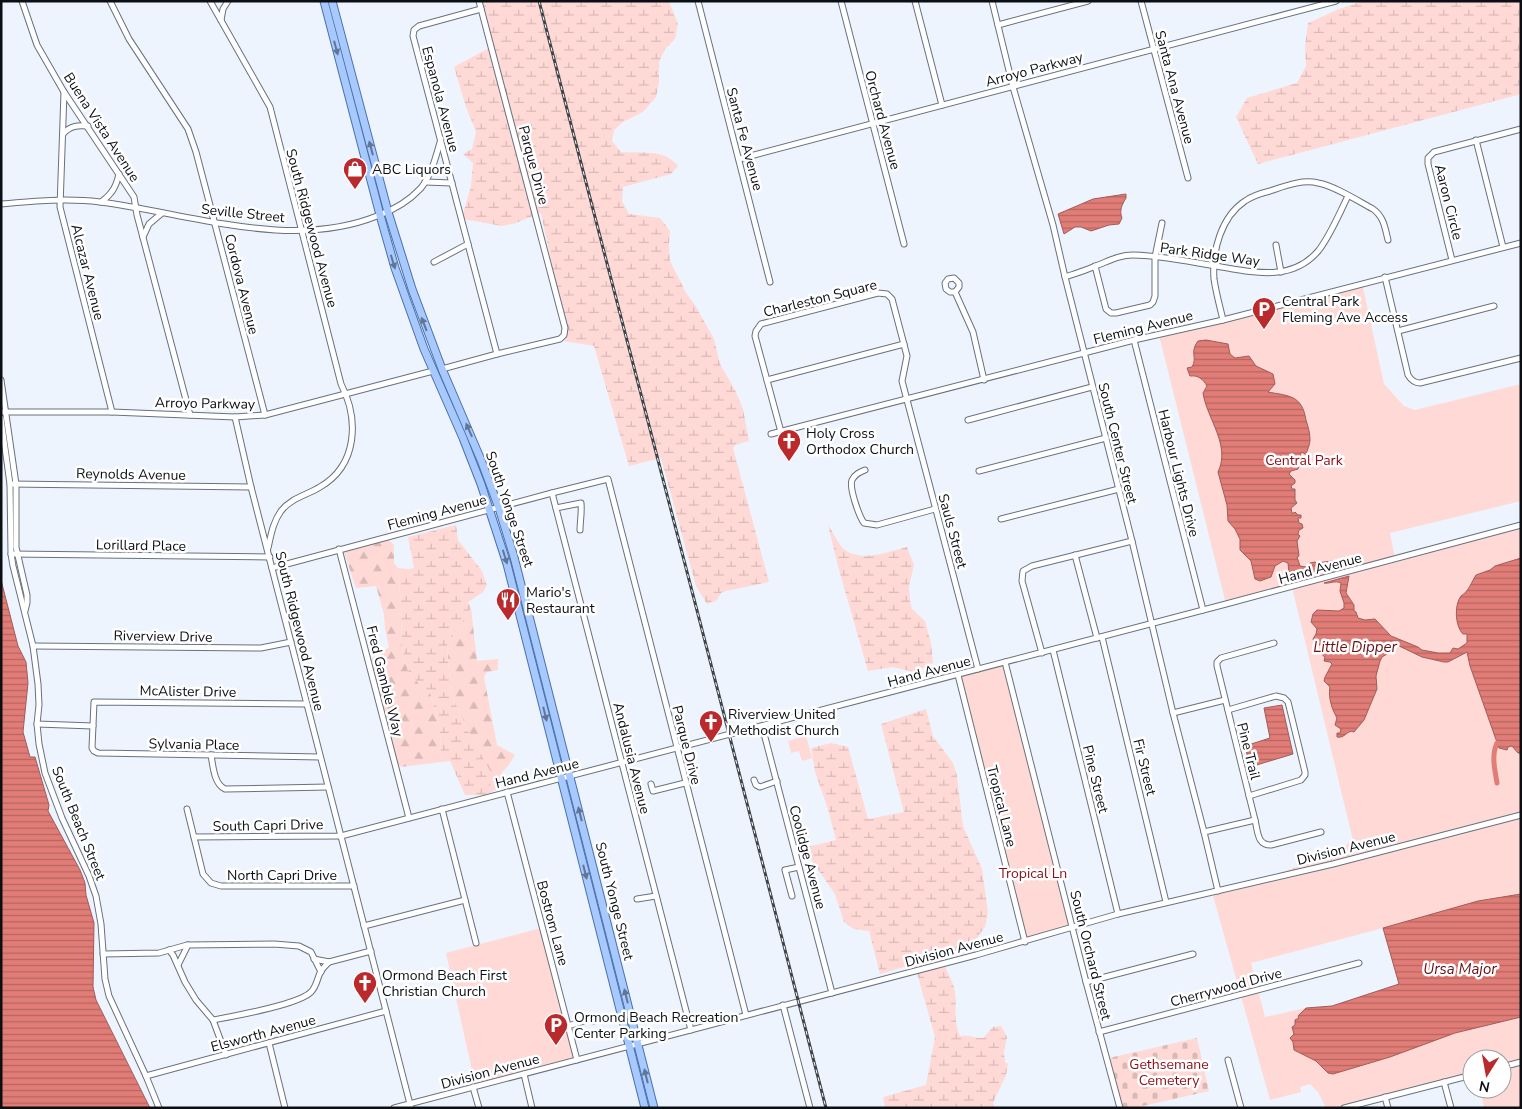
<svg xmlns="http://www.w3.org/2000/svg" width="1522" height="1109" font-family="'Nunito Sans',sans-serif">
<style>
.forest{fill:url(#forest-firs)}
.wetland{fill:url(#wetland-marsh)}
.cemetery{fill:url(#cemetery-stones)}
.green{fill:#ffd9d5;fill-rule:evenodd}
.water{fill:url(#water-rules);stroke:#a15c59}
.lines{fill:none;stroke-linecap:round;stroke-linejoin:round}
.canal{stroke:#e17d76;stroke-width:5}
.minor-casing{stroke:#68717f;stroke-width:7}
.major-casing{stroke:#4a70ab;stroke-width:9}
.minor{stroke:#fff;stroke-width:5}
.major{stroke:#a7c9fe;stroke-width:7}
.rail-casing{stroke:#3f444a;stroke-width:3}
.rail{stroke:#fff;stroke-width:1;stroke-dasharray:4;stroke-linecap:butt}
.oneway{fill:#617595}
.labels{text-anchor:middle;stroke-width:5;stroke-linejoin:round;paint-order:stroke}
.street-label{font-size:14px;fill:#0b0f14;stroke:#fff}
.poi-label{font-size:14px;fill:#0b0f14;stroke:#fff;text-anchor:start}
.park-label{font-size:14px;fill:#8b0f18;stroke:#fff}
.water-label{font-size:15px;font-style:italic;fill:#6a0f13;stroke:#fff}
</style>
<defs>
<pattern id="forest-firs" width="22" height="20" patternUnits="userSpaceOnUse" patternTransform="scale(1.25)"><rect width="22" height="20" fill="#ffd9d5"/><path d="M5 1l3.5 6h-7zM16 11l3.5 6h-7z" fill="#d9b9b6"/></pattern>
<pattern id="wetland-marsh" width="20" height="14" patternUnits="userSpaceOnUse" patternTransform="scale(1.25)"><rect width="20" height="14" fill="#ffd9d5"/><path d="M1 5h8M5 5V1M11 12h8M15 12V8" fill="none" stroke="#d9b9b6"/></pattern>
<pattern id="cemetery-stones" width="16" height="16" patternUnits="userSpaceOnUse" patternTransform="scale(1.25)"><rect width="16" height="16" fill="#ffd9d5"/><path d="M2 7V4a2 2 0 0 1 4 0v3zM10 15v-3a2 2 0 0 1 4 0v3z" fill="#d9b9b6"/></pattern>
<pattern id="water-rules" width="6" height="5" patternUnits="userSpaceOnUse" patternTransform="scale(1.25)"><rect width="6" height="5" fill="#e17d76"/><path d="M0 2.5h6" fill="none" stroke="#b56560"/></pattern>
</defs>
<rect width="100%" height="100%" fill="#edf4fe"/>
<g class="forest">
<polygon points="388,539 394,545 394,563 398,568 401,605 402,648 408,671 420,685 430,692 440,728 441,762 401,767 400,765 398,765 370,660 389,647 385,629 384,614 376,586 356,588 344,552"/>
<polygon points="471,608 477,661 498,659 498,670 487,672 484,677 497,745 515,755 508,766 502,772 502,775 500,788 489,793 491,774 469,733 451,694 447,645"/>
</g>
<g class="wetland">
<path d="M482,1H669L678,24L675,39L665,49L659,62V82L656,97L643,112L623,122L614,130L612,141L621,152C641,154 664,148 678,166L671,174L623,187L622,201L629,214L660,218L670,231L669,243L670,261L686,293L695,305L714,339L720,364L735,390L743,409L749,441L735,445L733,448L769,582L722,592L716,601L707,604L696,586L661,458L629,466L594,346L564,341L567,336L541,213L537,214Z"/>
<polygon points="1363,1 1521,1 1521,94 1258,164 1236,117 1247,98 1297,83 1306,66 1305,47 1308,23 1339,9"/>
<polygon points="489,48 533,216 516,223 502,226 464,219 463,214 471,186 473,163 463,154 472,149 476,132 466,107 454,67"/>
<polygon points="456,525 458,540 482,571 487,585 483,592 468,602 471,608 447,645 451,694 469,733 492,774 489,793 484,795 465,795 450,761 441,762 440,728 430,692 420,685 408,671 402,648 401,605 398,568 409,569 414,568 408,537"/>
<path d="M828,525C832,531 836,539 840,545C856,565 887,552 907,547L914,565L909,586L910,601L912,609L925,621L931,643L933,663L914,672L893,667L868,671L838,566Z"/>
<polygon points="926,709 933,736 953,763 957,776 963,826 982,869 988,912 985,927 974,942 942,958 943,961 915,968 914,964 880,974 869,931 854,929 844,922 835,894 806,852 807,847 836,840 828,809 815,772 811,748 831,743 848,747 868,819 904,812 881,724"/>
<polygon points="1351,841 1355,855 1274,875 1336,853"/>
<path d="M945,966C948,975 954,983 955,992C957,1007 953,1022 960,1036C968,1034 975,1038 983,1038L993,1027L1001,1026L1007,1037L1004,1052L1005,1062L1008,1064L1006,1075L993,1103L995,1108H885L883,1097L926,1085L935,1037L917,973Z"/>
</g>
<polygon class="cemetery" points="1197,1038 1209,1091 1134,1108 1123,1108 1109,1058"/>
<g class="green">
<path d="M1362,283L1384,384L1404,406L1415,410L1521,384V501L1390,533L1395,559L1521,525V1108H1484L1480,1089H1502V1059H1472V1075L1344,1108H1326L1318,1092L1310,1084L1300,1087L1301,1092L1270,1100L1212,892L1357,857L1292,587L1226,604L1159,335ZM1383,928L1399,984L1332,1006L1306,1008L1265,1017L1251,963Z"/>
<polygon points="1003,665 1069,926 1027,939 961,677"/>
<polygon points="806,736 812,758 802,761 799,751 791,753 788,741"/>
<polygon points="541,928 575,1057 475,1084 446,953"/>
</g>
<g class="water">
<path d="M1126,194V198C1122,205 1119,210 1122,218L1119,224L1109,225L1091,231L1081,227H1075L1064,234L1058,214L1093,199Z"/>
<path d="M1206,340L1228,344L1230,354L1235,358L1249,356L1256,366L1273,374L1275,384L1268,392C1289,396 1302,395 1306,420C1308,427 1310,432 1310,440C1310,445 1307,450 1306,455L1302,452L1300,455L1302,457L1298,469L1291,471L1289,474L1295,480V483L1291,486L1292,489H1295V500L1297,503L1291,508L1292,513H1294L1295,512L1298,515H1301V518H1298L1299,523L1302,524L1303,528L1299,530L1298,534L1300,536L1297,541L1299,556L1297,557L1300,566L1306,567L1310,563L1315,562L1316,563L1341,560V562L1346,568L1336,571L1337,568L1335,567H1324C1318,575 1300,572 1289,573L1288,563L1283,561L1275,566L1271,577L1260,581L1255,579L1251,561L1240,550V539L1235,529L1228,521L1227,505L1218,472C1231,445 1207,419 1203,393L1207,386C1203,379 1198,375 1190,376L1187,368L1192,367C1198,357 1189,353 1198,341Z"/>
<path d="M1521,558V753H1518L1512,746L1508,747L1507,750L1499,748L1470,666L1467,652L1448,662H1444L1422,657L1397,645L1392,651L1382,657L1380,661L1376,676L1377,689L1364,720L1354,732C1347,729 1345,739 1337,737V733H1340L1341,729L1335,725L1337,718C1332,709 1328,698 1330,687L1324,681L1325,677L1332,664L1330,662L1324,661L1325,657C1322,655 1320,653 1319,649L1323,646C1319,644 1315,646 1313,639L1316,634L1317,629L1311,622L1313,614L1317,610L1339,611L1344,608V603L1340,591L1341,583C1335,580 1330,584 1324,583L1349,576L1346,593L1354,605V611L1356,612L1358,618L1365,620L1375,619L1391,636L1418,647L1422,650L1438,653H1450L1453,648L1458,649L1467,643V634H1463C1455,626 1454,605 1461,596C1469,591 1471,583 1476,575L1490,570L1495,566Z"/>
<polygon points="1,580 18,646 26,662 28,683 23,732 30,757 35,757 49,805 48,811 80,870 85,883 86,895 94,923 93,987 96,1000 150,1108 1,1108"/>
<polygon points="1282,705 1293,754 1250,767 1245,746 1270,738 1264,708"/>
<polygon points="1521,894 1521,1017 1455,1033 1390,1057 1333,1074 1328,1073 1316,1061 1294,1050 1293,1042 1290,1038 1294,1034 1292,1027 1295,1025 1295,1020 1299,1018 1298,1016 1306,1008 1332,1006 1399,984 1383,928 1478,901"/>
</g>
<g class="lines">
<path class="canal" d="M1497,783C1495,770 1491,756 1497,743"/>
<g class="minor-casing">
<g id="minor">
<polyline points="22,1 37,45 64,92 134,197 137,215 190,415"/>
<polyline points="110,1 129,39 188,129 196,152 265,415"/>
<path d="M210,1L270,107L341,384C359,419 358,465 320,487C307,495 291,498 281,511C273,522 271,535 268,548"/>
<polyline points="698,1 770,282"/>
<polyline points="841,1 904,244"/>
<polyline points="915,1 942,105"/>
<polyline points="992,1 1013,87 1053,225 1065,277 1132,541 1173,713 1204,832 1218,891"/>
<polyline points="1141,1 1188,178"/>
<polyline points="481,9 419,26 414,30 413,36 497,354"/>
<polyline points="221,20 223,9 228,1"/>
<polyline points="998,25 1088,1"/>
<polyline points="64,92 60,207 112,412"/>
<path d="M63,134C70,126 77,125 88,126"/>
<polyline points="1476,140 1503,247"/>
<polyline points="739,159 1336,1"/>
<polyline points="425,182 452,183"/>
<path d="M101,202C112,194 116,187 119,174"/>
<path d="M1,204C34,201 67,198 100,202C188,213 290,251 377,216C394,210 408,202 421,188C432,174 436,156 441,139"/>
<polyline points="143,237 149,224 162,213"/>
<polyline points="1276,245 1281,272"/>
<polyline points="1452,260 1428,164 1428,158 1434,152 1521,129"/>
<polyline points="434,262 468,244"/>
<polyline points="1095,266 1106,309 1111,313 1116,313 1150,305 1153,302 1155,296 1155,257 1162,223"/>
<path d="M1065,277C1074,274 1084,271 1093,267C1107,262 1118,255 1133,255C1158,255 1191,262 1216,266C1251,272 1292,283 1319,250C1331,234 1339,214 1348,196"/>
<path d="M1385,277L1408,375C1411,380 1414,383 1420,383L1521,358"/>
<polyline points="955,292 950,292 946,289 945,283 948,279 954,278 959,283 959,287 955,292 973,332 984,380"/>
<path d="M1223,320C1220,307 1216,293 1214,279C1212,251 1221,217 1245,201C1252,196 1262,193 1270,191C1285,186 1303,179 1318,183C1335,186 1358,201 1373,209C1384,217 1385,228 1388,240"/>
<polyline points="1398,331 1494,306"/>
<polyline points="1134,340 1203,610"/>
<polyline points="442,369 497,354 560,339 564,335 565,328 479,1"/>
<polyline points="1,380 16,484 16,547 27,595 27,603 25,611"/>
<polyline points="767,380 904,344"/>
<polyline points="1,412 112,412 235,417 265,415 433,371"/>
<polyline points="235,417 251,487 411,1108"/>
<polyline points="1,418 10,484 11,554 13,566 33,646 38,684 39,705 37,724 39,744 45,773 62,818 89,876 96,896 101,924 105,979 109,996 146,1076 159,1108"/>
<polyline points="968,420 1092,387"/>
<polyline points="781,432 755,336 756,331 761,324 878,293 887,294 892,299 907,356 902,381 978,669"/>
<polyline points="771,434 1134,340 1223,320 1521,243"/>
<path d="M865,470C860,472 855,474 852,480C849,488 859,516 864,523L877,525L935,509"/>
<polyline points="979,471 1106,438"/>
<polyline points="10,484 251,487"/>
<polyline points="552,493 691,1030"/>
<path d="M556,508L581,503C582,513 580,521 580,530"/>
<polyline points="1001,519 1119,489"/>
<polyline points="339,549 409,818"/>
<polyline points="11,554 270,557"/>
<polyline points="1075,555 1097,638"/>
<polyline points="272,568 552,493 608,479 746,1015"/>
<polyline points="1102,637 1166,902"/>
<path d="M1274,643L1221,658L1217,662V666L1255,820C1258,832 1257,845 1271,845L1321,832"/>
<polyline points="33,646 261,648 291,642"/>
<polyline points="1053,650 1118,914"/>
<polyline points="1042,653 1022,581 1023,571 1032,566 1132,541"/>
<polyline points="1005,662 1086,982 1120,1108"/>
<polyline points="958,675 1025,942"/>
<polyline points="307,704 94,702 92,748 94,751 98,753 320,757"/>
<polyline points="1228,710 1276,696 1284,698 1288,702 1305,772 1305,775 1301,780 1249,796"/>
<polyline points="1173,713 1225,700"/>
<polyline points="37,724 93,726"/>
<polyline points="762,726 832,993"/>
<path d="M211,755C213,766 214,784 225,789L328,787"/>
<polyline points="754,780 756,785 760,787 777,781"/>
<polyline points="651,784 653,791 685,783"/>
<polyline points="507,792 577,1060"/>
<polyline points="187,809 203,874 211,883 221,886 354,886"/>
<polyline points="442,809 476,943"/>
<polyline points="1204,832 1255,820"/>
<polyline points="194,837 341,836 1226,604 1521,525"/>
<polyline points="792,896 785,870 799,867"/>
<polyline points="637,899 656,896"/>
<polyline points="364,926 465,900"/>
<polyline points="169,950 173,955 185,982 196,1000 213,1020 226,1055"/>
<polyline points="103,954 159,953 187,945 274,944 299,946 311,952 321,972"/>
<polyline points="314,959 329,962 371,951"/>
<polyline points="178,965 188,945"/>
<polyline points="1086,982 1193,954"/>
<polyline points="783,1005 810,1108"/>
<path d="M213,1020C234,1016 298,1005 311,992C317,986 317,978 321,971C323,968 326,965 329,962"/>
<polyline points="568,1026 587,1020 594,1021"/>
<polyline points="1099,1032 1359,963"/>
<polyline points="269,1043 285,1108"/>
<polyline points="1228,1060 1241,1108"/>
<polyline points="1502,1067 1521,1062"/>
<polyline points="524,1074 532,1108"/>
<polyline points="146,1076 386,1011"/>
<polyline points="1444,1082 1451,1108"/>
<polyline points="473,1087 479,1108"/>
<polyline points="1385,1097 1388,1108"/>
<polyline points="394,1108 976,955 1118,914 1333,864 1521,815"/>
<polyline points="1344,1108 1472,1075"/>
</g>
</g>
<g class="major-casing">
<g id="major">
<polyline points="324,1 380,215 395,268 424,349 463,438 481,484 507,564 645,1108"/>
<polyline points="332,1 388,212 412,289 442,369 481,460 499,508 514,557 654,1108"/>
</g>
</g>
<use href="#minor" class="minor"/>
<use href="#major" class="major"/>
<g class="rail-casing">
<polyline id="rail" points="539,1 826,1108"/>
</g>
<use href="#rail" class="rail"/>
</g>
<defs><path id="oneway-solid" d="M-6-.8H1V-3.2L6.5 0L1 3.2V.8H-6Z" transform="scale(1.25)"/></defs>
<g class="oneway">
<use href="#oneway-solid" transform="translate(336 48) rotate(75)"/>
<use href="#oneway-solid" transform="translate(371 148) rotate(-105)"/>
<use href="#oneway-solid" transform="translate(393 262) rotate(73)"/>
<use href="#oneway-solid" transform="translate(424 324) rotate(-111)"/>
<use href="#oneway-solid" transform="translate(469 430) rotate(-114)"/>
<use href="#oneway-solid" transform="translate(505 557) rotate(73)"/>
<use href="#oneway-solid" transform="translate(545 714) rotate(76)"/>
<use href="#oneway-solid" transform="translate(580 814) rotate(-104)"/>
<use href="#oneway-solid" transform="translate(585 872) rotate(76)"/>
<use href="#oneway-solid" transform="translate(626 996) rotate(-104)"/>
<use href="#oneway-solid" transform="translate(646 1076) rotate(-104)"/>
</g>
<defs>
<g id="shop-pin" transform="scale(1.25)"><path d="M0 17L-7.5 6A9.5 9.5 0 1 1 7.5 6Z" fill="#ba2a2d" stroke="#fff"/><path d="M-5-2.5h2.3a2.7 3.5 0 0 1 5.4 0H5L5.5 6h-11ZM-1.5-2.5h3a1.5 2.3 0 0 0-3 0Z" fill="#fff"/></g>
<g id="parking-pin" transform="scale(1.25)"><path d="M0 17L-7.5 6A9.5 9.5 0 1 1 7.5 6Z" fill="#ba2a2d" stroke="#fff"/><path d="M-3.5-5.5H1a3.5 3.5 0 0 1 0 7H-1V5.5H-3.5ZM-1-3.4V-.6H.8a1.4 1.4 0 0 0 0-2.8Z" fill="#fff"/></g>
<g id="church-pin" transform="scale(1.25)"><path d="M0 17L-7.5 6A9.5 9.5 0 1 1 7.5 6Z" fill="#ba2a2d" stroke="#fff"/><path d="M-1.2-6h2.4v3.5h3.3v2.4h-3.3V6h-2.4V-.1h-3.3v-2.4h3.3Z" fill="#fff"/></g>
<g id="restaurant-pin" transform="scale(1.25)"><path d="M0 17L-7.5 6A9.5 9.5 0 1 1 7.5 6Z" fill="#ba2a2d" stroke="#fff"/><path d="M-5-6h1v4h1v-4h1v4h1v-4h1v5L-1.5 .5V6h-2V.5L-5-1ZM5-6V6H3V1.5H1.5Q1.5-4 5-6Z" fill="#fff"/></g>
</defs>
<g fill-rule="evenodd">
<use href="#shop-pin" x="355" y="169"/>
<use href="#parking-pin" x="1264" y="309"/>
<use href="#church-pin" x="789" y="441"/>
<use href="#restaurant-pin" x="508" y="600"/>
<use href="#church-pin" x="711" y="722"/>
<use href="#church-pin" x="365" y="983"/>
<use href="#parking-pin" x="556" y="1025"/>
</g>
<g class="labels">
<g class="street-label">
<text transform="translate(1034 69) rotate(-15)" y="5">Arroyo Parkway</text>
<text transform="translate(1175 87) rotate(75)" y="5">Santa Ana Avenue</text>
<text transform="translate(441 99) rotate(75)" y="5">Espanola Avenue</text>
<text transform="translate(883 120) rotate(75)" y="5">Orchard Avenue</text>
<text transform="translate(102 127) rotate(57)" y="5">Buena Vista Avenue</text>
<text transform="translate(745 139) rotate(75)" y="5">Santa Fe Avenue</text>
<text transform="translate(534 165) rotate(75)" y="5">Parque Drive</text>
<text transform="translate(1449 202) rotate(76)" y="5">Aaron Circle</text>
<text transform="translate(243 213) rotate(6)" y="5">Seville Street</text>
<text transform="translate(312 228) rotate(75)" y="5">South Ridgewood Avenue</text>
<text transform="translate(1210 254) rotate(8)" y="5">Park Ridge Way</text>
<text transform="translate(88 272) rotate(76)" y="5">Alcazar Avenue</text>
<text transform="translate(242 284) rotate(76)" y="5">Cordova Avenue</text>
<text transform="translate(820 298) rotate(-14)" y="5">Charleston Square</text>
<text transform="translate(1143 327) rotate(-14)" y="5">Fleming Avenue</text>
<text transform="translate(205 403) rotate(1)" y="5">Arroyo Parkway</text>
<text transform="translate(1118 443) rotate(76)" y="5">South Center Street</text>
<text transform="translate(1179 473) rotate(76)" y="5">Harbour Lights Drive</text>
<text transform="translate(131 474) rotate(1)" y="5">Reynolds Avenue</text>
<text transform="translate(510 509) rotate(71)" y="5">South Yonge Street</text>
<text transform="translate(437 512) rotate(-15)" y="5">Fleming Avenue</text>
<text transform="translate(953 531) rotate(75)" y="5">Sauls Street</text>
<text transform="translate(141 545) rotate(1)" y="5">Lorillard Place</text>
<text transform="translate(1320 568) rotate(-15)" y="5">Hand Avenue</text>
<text transform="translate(300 631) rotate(76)" y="5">South Ridgewood Avenue</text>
<text transform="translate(163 636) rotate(1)" y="5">Riverview Drive</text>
<text transform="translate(929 671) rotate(-15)" y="5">Hand Avenue</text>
<text transform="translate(385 681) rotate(76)" y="5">Fred Gamble Way</text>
<text transform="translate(188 691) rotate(1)" y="5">McAlister Drive</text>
<text transform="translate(194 744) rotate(1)" y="5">Sylvania Place</text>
<text transform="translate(687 745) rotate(76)" y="5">Parque Drive</text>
<text transform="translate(1249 751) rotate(76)" y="5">Pine Trail</text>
<text transform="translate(632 758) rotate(76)" y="5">Andalusia Avenue</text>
<text transform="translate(1145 767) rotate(76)" y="5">Fir Street</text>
<text transform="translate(537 773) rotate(-14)" y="5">Hand Avenue</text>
<text transform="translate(1096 779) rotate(76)" y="5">Pine Street</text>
<text transform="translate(1002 806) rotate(76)" y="5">Tropical Lane</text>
<text transform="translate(79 823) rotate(68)" y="5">South Beach Street</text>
<text transform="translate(268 825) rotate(-1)" y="5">South Capri Drive</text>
<text transform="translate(1346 848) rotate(-14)" y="5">Division Avenue</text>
<text transform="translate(808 857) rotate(75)" y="5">Coolidge Avenue</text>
<text x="282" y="880">North Capri Drive</text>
<text transform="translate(615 901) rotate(76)" y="5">South Yonge Street</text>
<text transform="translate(553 923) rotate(75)" y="5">Bostrom Lane</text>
<text transform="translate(954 949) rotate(-15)" y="5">Division Avenue</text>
<text transform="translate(1091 955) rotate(76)" y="5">South Orchard Street</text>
<text transform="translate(1226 987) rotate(-15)" y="5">Cherrywood Drive</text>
<text transform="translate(263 1033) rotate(-15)" y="5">Elsworth Avenue</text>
<text transform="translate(490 1071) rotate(-15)" y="5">Division Avenue</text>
</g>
<g class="poi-label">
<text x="372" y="174">ABC Liquors</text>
<text x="1282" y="306">Central Park<tspan x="1282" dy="16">Fleming Ave Access</tspan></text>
<text x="806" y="438">Holy Cross<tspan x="806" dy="16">Orthodox Church</tspan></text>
<text x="526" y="597">Mario's<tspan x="526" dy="16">Restaurant</tspan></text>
<text x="728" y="719">Riverview United<tspan x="728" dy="16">Methodist Church</tspan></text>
<text x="382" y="980">Ormond Beach First<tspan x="382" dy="16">Christian Church</tspan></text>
<text x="574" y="1022">Ormond Beach Recreation<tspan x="574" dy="16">Center Parking</tspan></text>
</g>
<g class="park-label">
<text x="1304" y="465">Central Park</text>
<text x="1033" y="878">Tropical Ln</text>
<text x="1169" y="1069">Gethsemane<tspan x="1169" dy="16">Cemetery</tspan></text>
</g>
<g class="water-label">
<text x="1355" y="652">Little Dipper</text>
<text x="1460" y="974">Ursa Major</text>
</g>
</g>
<rect width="1522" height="1109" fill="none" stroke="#0b0f14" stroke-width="5"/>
<g transform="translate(1487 1074) rotate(191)"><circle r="24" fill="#ffffff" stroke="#9d9fa1"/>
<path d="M0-4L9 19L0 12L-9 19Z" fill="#ba2a2d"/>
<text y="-8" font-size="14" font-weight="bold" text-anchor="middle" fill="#0b0f14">N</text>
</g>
</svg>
